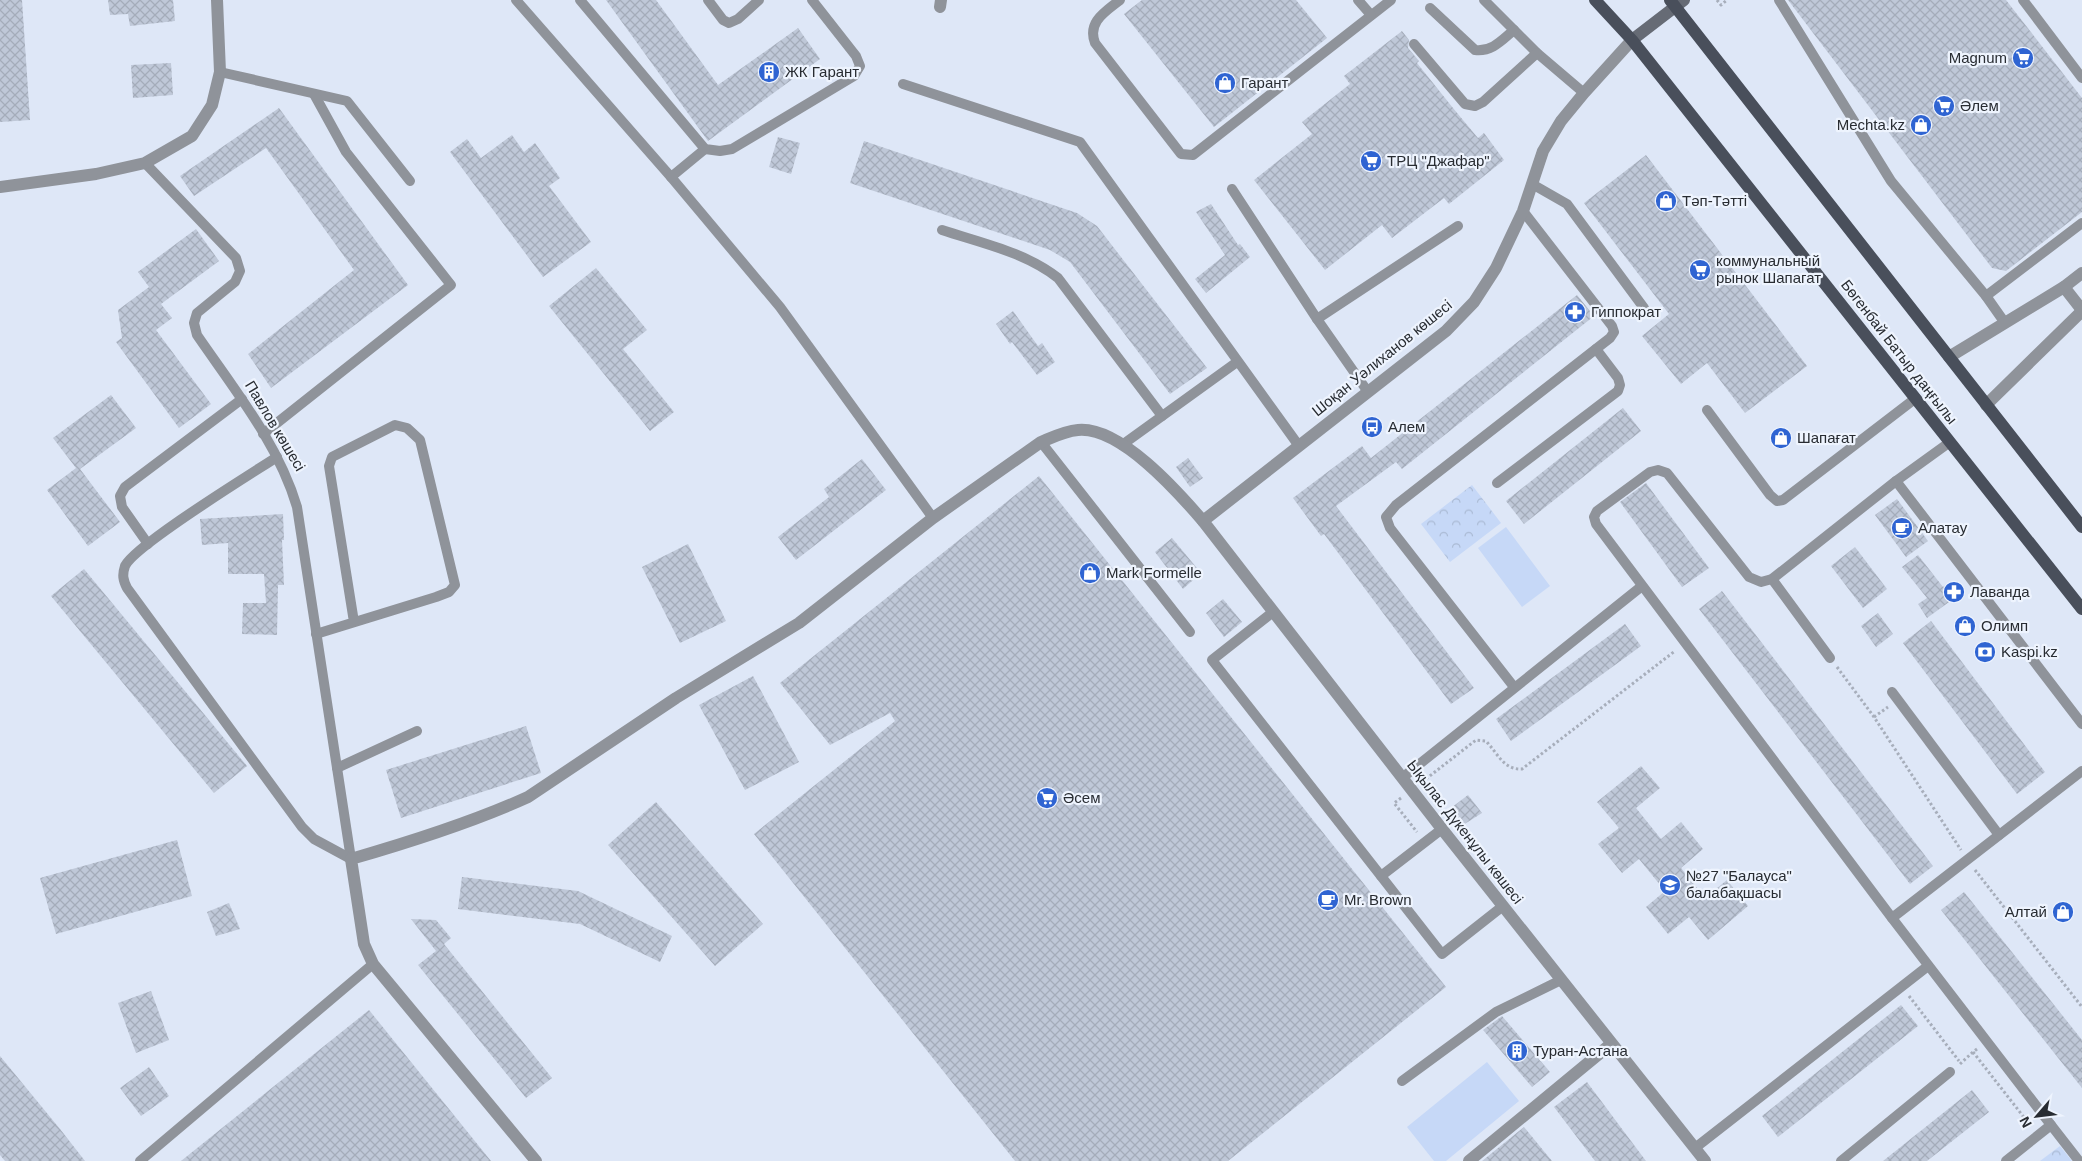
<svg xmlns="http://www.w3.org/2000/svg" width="2082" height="1161" font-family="Helvetica,sans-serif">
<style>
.park{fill:url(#park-crowns)}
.pitch{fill:#c6d8f7}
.building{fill:url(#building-cross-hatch)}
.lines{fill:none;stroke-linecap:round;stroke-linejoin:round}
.path{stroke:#a7aebb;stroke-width:3;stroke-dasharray:2.5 2.5;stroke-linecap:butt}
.service{stroke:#8f939a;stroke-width:10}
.minor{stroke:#8f939a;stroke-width:12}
.tertiary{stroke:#8f939a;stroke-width:12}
.secondary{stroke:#666b75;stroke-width:12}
.primary{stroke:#494f5b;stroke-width:12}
.labels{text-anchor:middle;stroke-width:4.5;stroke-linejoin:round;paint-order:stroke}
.poi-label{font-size:15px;fill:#282c32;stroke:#eef4fe;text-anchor:start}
.street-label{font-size:15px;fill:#282c32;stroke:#eef4fe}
</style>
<defs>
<pattern id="park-crowns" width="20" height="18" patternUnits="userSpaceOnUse" patternTransform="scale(1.25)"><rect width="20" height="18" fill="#c6d8f7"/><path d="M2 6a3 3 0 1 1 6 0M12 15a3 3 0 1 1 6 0" fill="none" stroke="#aabad4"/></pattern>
<pattern id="building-cross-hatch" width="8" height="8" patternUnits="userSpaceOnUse" patternTransform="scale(1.25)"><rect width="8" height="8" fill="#bfc8d8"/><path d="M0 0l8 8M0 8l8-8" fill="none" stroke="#a4acba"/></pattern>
</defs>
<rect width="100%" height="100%" fill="#dee7f7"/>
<g class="park">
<polygon points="1472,485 1501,523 1450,562 1421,524"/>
<polygon points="2060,1146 2072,1161 2040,1161"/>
</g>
<g class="pitch">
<polygon points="1506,527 1550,586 1522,607 1478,548"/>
<polygon points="1487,1062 1519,1101 1446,1161 1434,1161 1407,1127"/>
</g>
<g class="building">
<polygon points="0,0 22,0 30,120 0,122"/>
<polygon points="108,0 173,0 175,21 130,26 128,14 110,15"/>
<polygon points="606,0 656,0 718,85 798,28 820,59 708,141"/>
<polygon points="1142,0 1296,0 1327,38 1214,127 1124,14"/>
<polygon points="1788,0 2006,0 2082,98 2082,212 2006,271 1992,268"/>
<polygon points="1402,31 1409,40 1408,48 1419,61 1417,63 1453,108 1478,138 1484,133 1504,160 1449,204 1444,198 1392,238 1382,225 1325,270 1254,180 1312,134 1302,122 1350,84 1344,76"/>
<polygon points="171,63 173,95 133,98 131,65"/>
<polygon points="279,108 408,285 271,388 248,354 354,270 266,148 194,196 180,176"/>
<polygon points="512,135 524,152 535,143 560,178 549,186 591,242 543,277 450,152 467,139 481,158"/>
<polygon points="778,137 800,143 791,174 769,167"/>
<polygon points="864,141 1077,213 1097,226 1207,368 1170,394 1070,262 1050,250 850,183"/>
<polygon points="1646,155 1807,366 1745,413 1707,363 1681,384 1642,336 1669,314 1584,203"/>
<polygon points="1211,204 1238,245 1240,244 1250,257 1206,293 1195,279 1225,255 1196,212"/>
<polygon points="196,229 219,261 161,304 172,318 156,330 211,404 179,428 116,342 122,338 118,310 149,287 138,272"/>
<polygon points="596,268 647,330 623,349 674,412 650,431 549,306"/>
<polygon points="1577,295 1594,316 1402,469 1396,462 1336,506 1474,688 1451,704 1324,534 1321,536 1293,498 1362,446 1371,458"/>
<polygon points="1013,311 1038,346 1042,343 1055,362 1037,375 1012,342 1010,344 996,324"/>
<polygon points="111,395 136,428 80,469 120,522 88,546 47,490 76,468 53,438"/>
<polygon points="1623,408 1641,431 1524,524 1506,501"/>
<polygon points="1188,458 1203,478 1190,487 1176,467"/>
<polygon points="862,459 886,490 796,560 778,537 829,497 824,489"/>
<polygon points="1039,476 1446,987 1228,1161 1015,1161 754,834 895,721 890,713 830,745 780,683"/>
<polygon points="1646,483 1709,568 1682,587 1620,502"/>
<polygon points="1897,499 1928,541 1906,557 1875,515"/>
<polygon points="283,514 284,540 282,540 284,585 278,585 277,635 242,634 243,603 266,603 264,574 228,574 228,543 202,545 200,519"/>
<polygon points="1172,538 1201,573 1183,589 1155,552"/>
<polygon points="688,544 726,621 680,643 642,567"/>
<polygon points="1855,547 1887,589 1863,608 1831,566"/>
<polygon points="1918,555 1943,587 1947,584 1956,597 1927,618 1918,604 1927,598 1902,567"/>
<polygon points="84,569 247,766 214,793 51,596"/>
<polygon points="1722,591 1933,866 1910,884 1699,609"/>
<polygon points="1223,599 1242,622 1224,637 1206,613"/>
<polygon points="1878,613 1893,634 1876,647 1861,626"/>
<polygon points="1931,621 2045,772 2017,794 1903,643"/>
<polygon points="1625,624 1641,646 1511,741 1496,719"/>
<polygon points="753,676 799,762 745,790 699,705"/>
<polygon points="526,726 541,773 401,818 386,770"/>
<polygon points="1641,766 1660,788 1636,808 1661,839 1681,822 1703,849 1681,868 1705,898 1727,880 1748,906 1708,940 1689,917 1668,934 1646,907 1665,891 1639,859 1622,873 1598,844 1619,828 1597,802"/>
<polygon points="1468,795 1482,813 1463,825 1451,808"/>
<polygon points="656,802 763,924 715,966 608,845"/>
<polygon points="177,840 192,896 56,934 40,878"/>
<polygon points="462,877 578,891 672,936 660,962 580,924 458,909"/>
<polygon points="1964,892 2082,1040 2082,1088 1941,910"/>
<polygon points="229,903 240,929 216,936 207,912"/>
<polygon points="411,919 436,920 451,938 444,944 552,1078 526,1098 418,965 436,951"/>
<polygon points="151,991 169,1040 136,1053 118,1003"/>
<polygon points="1901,1005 1918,1026 1778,1137 1762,1116"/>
<polygon points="369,1010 491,1161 181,1161"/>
<polygon points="1502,1016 1550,1072 1532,1087 1483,1030"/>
<polygon points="0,1056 60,1129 85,1161 5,1161 0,1155"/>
<polygon points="149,1067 169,1096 141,1116 120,1088"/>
<polygon points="1587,1082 1628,1137 1646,1161 1595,1161 1554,1107"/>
<polygon points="1972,1090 1989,1112 1927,1161 1883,1161"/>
<polygon points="1524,1127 1552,1161 1482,1161"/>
</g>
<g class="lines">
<g class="path">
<polyline points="1717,0 1721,5 1727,0"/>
<polyline points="1837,667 1874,717 1961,850"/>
<polyline points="1874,717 1888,707"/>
<path d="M1422,782L1476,740L1486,741C1498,754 1504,770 1522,769L1675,651"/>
<polyline points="1401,798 1394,803 1417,832"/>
<polyline points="1975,870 2082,1007"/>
<polyline points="1909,996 1959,1061"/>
<polyline points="1977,1049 1973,1052 2030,1125"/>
<polyline points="1960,1064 1973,1052"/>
</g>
<g class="service">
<polyline points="516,0 671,177 780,307 933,518"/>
<polyline points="580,0 705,149 720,151 732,149 854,76 860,66 856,56 812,0"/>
<polyline points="708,0 723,20 729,23 738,19 759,0"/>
<path d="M1120,0C1105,12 1087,22 1095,43L1181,154L1193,155L1391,0"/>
<polyline points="1358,0 1371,15"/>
<polyline points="1484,0 1537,53 1584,93"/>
<polyline points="1779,0 1891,181 1986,296 2005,323"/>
<polyline points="2023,0 2082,78"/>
<path d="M1430,8L1475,50C1492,52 1502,40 1514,30"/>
<polyline points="1414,44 1465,104 1475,106 1483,102 1537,53"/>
<polyline points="220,72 347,101 410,181"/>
<polyline points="903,84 1080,142 1299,446"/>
<path d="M145,163L236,258L240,271L235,282L197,313L194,323L197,335C234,389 278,443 297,507L351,859"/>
<polyline points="671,177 705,149"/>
<polyline points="1532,184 1567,204 1644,308"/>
<polyline points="1232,189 1317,319 1368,392"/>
<path d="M942,230C981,243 1025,252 1058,278L1162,416"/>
<polyline points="1986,296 2082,223"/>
<polyline points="1317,319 1458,226"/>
<polyline points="1707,410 1770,495 1777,501 1783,500 1916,398"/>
<polyline points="263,434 451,285 346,152 314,94"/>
<polyline points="1041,442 1190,632"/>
<polyline points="1122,445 1237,362"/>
<path d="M277,457C251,474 135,545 125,566C122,575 123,580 127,588L302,827L314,839L351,859"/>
<polyline points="1896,481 2082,724"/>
<polyline points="1497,483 1618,391 1620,385 1618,378 1596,349"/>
<polyline points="148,544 122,507 120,496 125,487 242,399"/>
<polyline points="1772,579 1830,658"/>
<polyline points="1273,612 1212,660 1442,954 1503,906"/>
<polyline points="316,634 436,597 449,592 455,585 420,440 407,428 395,425 332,457 329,466 354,622"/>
<polyline points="1514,687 1390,528 1386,517 1396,505 1610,338 1614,332 1612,326 1523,211"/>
<polyline points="1892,692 1999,835"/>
<polyline points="337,768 417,731"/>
<polyline points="1402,778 1642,586"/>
<polyline points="1381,876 1442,829"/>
<polyline points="1892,918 1596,524 1594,517 1597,511 1650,472 1658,470 1667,473 1749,577 1761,582 1772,579 1896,481 1950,442"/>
<polyline points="1402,1081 1496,1012 1561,980"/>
<polyline points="2051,1125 1892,918 2082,771"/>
<polyline points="1695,1148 1928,966"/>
<polyline points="140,1161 373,964"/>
<polyline points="1841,1161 1950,1072"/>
<polyline points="2006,1161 2051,1125 2079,1161"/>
</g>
<g class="minor">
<polyline points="940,7 941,0"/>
<polyline points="0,187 96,174 145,163 192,136 212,105 220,72 217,0"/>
<path d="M536,1161L373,964L364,944L351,859C410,842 471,823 528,797L676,698L799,623L933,518L1041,442C1053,437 1065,431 1078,430C1120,426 1178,492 1203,521"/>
<polyline points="1469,1161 1611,1044"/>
</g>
<g class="tertiary">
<polyline points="1632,40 1584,93 1561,121 1543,151 1523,211 1496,268 1474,302 1446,331 1203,521 1442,829 1705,1161"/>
<polyline points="2064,287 2082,310"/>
<polyline points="1949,357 2064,287 2082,273"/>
<polyline points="1986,405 2082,311"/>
</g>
<polyline class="secondary" points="1632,40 1684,0"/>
<g class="primary">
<polyline points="1595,0 1632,40 2082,609"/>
<polyline points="1670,0 2082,527"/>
</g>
</g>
<defs>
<g id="supermarket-disc" transform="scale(1.125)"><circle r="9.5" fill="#2f64d2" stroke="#eef4fe"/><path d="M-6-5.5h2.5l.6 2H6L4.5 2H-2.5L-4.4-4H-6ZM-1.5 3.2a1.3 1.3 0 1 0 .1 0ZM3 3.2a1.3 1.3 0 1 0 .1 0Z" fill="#fff"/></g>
<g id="building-disc" transform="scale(1.125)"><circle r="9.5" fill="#2f64d2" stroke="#eef4fe"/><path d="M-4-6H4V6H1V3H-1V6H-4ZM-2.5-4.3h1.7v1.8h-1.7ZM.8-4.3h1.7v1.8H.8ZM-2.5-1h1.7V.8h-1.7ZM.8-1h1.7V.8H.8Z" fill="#fff"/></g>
<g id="shop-disc" transform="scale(1.125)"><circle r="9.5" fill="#2f64d2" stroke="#eef4fe"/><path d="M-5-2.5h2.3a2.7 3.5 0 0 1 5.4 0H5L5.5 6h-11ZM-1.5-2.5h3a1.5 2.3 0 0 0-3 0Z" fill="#fff"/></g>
<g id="pharmacy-disc" transform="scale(1.125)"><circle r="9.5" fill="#2f64d2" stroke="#eef4fe"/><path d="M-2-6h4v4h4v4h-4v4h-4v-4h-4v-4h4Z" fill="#fff"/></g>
<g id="bus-disc" transform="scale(1.125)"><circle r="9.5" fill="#2f64d2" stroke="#eef4fe"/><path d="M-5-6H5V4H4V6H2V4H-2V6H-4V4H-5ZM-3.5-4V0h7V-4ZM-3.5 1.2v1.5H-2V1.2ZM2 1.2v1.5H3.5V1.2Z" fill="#fff"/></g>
<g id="cafe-disc" transform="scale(1.125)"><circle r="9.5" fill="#2f64d2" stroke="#eef4fe"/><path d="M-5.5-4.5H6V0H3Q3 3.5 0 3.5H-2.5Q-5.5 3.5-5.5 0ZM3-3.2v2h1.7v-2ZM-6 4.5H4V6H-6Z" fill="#fff"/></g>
<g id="bank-disc" transform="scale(1.125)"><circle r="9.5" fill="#2f64d2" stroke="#eef4fe"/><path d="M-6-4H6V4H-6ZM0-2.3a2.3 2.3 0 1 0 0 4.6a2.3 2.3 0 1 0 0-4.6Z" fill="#fff"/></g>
<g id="school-disc" transform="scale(1.125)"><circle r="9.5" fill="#2f64d2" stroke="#eef4fe"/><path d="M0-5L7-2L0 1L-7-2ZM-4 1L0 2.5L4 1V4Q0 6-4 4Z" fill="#fff"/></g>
</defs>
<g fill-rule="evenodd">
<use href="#supermarket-disc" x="2023" y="58"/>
<use href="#building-disc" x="769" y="72"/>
<use href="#shop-disc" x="1225" y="83"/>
<use href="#supermarket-disc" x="1944" y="106"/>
<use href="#shop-disc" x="1921" y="125"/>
<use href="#supermarket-disc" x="1371" y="161"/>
<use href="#shop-disc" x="1666" y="201"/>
<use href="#supermarket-disc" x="1700" y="270"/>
<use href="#pharmacy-disc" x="1575" y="312"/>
<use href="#bus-disc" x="1372" y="427"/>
<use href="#shop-disc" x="1781" y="438"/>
<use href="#cafe-disc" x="1902" y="528"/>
<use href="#shop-disc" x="1090" y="573"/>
<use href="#pharmacy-disc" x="1954" y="592"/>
<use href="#shop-disc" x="1965" y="626"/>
<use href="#bank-disc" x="1985" y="652"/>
<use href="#supermarket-disc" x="1047" y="798"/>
<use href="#school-disc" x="1670" y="885"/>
<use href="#cafe-disc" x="1328" y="900"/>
<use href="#shop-disc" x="2063" y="912"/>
<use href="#building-disc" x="1517" y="1051"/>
</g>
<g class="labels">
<g class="poi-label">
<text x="2007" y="63" text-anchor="end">Magnum</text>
<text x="785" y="77">ЖК Гарант</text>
<text x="1241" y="88">Гарант</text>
<text x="1960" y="111">Әлем</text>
<text x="1905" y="130" text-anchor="end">Mechta.kz</text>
<text x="1387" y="166">ТРЦ "Джафар"</text>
<text x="1682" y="206">Тәп-Тәтті</text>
<text x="1716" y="266">коммунальный<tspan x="1716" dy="17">рынок Шапагат</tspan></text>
<text x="1591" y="317">Гиппократ</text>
<text x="1388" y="432">Алем</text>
<text x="1797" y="443">Шапағат</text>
<text x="1918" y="533">Алатау</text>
<text x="1106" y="578">Mark Formelle</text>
<text x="1970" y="597">Лаванда</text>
<text x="1981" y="631">Олимп</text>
<text x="2001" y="657">Kaspi.kz</text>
<text x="1063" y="803">Әсем</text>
<text x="1686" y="881">№27 "Балауса"<tspan x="1686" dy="17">балабақшасы</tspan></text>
<text x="1344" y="905">Mr. Brown</text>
<text x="2047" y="917" text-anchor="end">Алтай</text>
<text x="1533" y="1056">Туран-Астана</text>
</g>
<g class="street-label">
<text transform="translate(1899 352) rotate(52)" y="5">Бөгенбай Батыр даңғылы</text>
<text transform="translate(1382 358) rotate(-39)" y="5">Шоқан Уәлиханов көшесі</text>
<text transform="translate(275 426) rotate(59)" y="5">Павлов көшесі</text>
<text transform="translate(1465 832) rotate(52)" y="5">Ықылас Дүкенұлы көшесі</text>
</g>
</g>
<g transform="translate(2037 1116) rotate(242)" stroke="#eef4fe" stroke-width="4" paint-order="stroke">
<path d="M0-4L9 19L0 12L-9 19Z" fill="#282c32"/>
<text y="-8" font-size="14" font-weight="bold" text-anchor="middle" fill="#282c32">N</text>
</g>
</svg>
